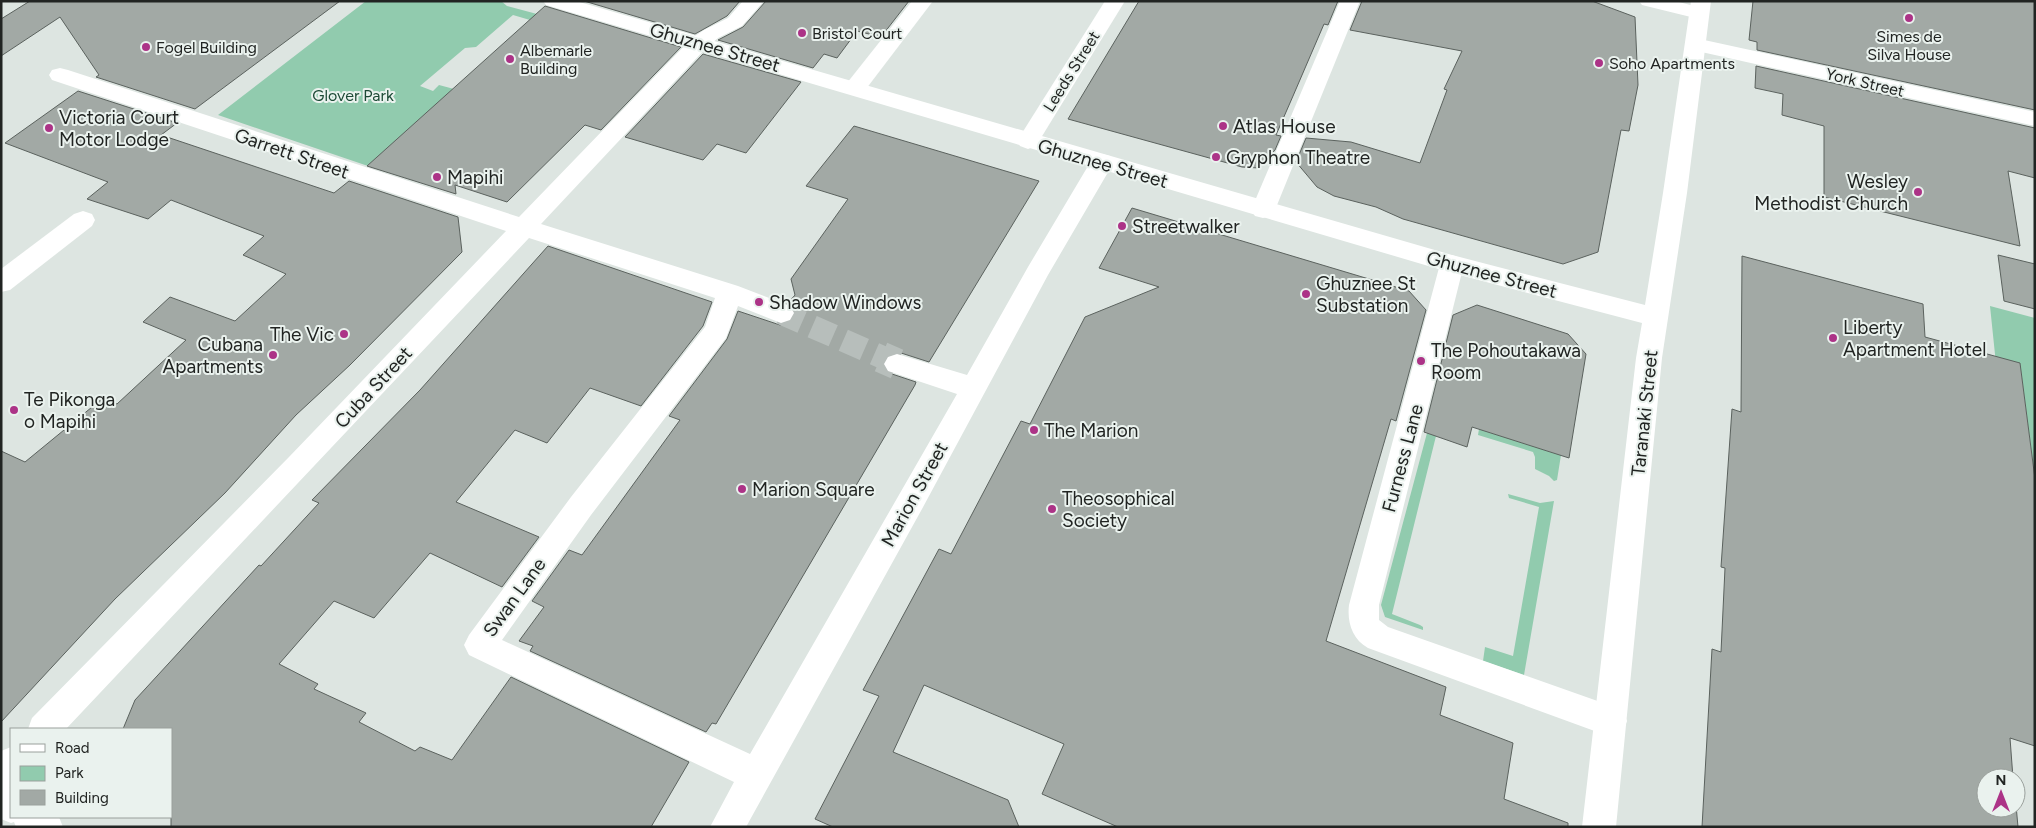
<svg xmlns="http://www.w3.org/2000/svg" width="2036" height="828" font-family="Figtree,sans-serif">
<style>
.green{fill:#91cbae}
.building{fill:#a2a9a5;stroke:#5b625e}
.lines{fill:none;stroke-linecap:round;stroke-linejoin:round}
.minor-tunnel-far1{stroke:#b7bebb;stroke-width:23;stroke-dasharray:23 11;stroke-linecap:butt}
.minor-tunnel{stroke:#b7bebb;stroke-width:31;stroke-dasharray:31 15;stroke-linecap:butt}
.minor{fill:#fff;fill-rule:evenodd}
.major{fill:#fff;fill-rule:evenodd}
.highway{fill:#fff;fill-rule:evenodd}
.poi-dot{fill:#ac3387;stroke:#eaf2ee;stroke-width:2}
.labels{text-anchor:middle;stroke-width:4;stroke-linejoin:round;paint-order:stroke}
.far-poi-label{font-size:16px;fill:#212422;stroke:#eaf2ee;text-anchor:start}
.far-street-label{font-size:16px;fill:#212422;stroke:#eaf2ee}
.far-park-label{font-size:16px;fill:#1c4935;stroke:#eaf2ee}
.street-label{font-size:19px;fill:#212422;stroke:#eaf2ee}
.poi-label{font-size:19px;fill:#212422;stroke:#eaf2ee;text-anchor:start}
</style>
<rect width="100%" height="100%" fill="#dde5e1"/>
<g class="green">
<polygon points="366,1 501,1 507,6 537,14 530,20 513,15 476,47 465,48 420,86 433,91 439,85 454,89 368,166 218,115"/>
<polygon points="1990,306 2035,318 2035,479 2021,371 1996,364"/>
<polygon points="1479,429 1561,455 1557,480 1554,481 1549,476 1535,469 1535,457 1533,452 1478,435"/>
<polygon points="1427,433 1436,436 1392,614 1420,625 1423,627 1423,630 1385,617 1381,605"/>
<polygon points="1508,494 1540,503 1554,501 1524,675 1483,661 1485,647 1513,656 1539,507 1509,498"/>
</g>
<g class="building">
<polygon points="30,1 340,1 195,109 96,77 99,75 60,17 1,56 1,19"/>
<polygon points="584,1 740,1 727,16 695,34"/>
<polygon points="766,1 909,1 881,37 857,31 837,58 824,54 813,68 718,40 743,27"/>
<polygon points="1139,1 1338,1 1328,25 1324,24 1293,96 1276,135 1281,136 1275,150 1259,168 1242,167 1068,119"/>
<polygon points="1362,1 1592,1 1635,17 1638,85 1629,131 1621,130 1598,252 1563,264 1403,219 1376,207 1334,196 1317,187 1296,162 1306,138 1351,142 1420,163 1447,90 1444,89 1462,51 1350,30"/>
<polygon points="1753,1 2035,1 2035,110 1757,50 1757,42 1749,40"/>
<polygon points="545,6 681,47 601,130 585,125 507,202 455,185 456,194 367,166"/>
<polygon points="703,54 801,82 746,153 717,144 703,160 625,137"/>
<polygon points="1756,66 2035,128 2035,178 2008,171 2020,246 1824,197 1824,126 1782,115 1783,94 1755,88"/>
<polygon points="78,91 177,123 161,135 334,193 349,181 458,217 462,252 350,365 296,415 225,493 115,599 1,722 1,451 25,462 103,398 117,404 186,340 143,322 170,297 235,321 286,274 243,255 264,236 171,200 148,219 87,199 108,182 5,143"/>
<polygon points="854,126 1039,181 929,362 898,352 886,356 882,363 886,372 916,382 915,385 716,724 712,723 706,732 530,651 533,646 519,641 544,607 532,601 569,550 582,555 680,420 669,416 727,339 738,311 780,325 792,321 796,312 788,303 795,295 791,279 848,199 806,186"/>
<polygon points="1132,208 1409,291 1426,310 1396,421 1391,419 1326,641 1446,687 1440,715 1513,743 1504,799 1568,823 1568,827 1118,827 1042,794 1064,744 924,685 893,752 1008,800 1019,827 833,827 815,819 879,696 863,690 939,549 951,554 1021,421 1030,424 1085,317 1159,287 1099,268"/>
<polygon points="548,246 712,302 703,326 641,406 590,388 547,443 515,430 456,502 539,537 502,587 430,553 374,618 334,601 279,664 318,684 314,689 366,713 359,722 415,751 420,747 452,760 511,677 689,762 651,827 171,827 171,729 123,729 135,700 259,565 261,566 319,503 312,500 420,390"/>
<polygon points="1998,255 2035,264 2035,309 2004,301"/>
<polygon points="1742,256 1923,304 1925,337 2020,363 2035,479 2035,746 2010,738 2013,778 1986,778 1986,808 2016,808 2016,805 2018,827 1702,827 1712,649 1721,652 1725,568 1721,567 1732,409 1741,412"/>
<polygon points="1477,305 1568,334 1586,354 1569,458 1472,427 1467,447 1424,432 1453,315"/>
</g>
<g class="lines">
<polyline class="minor-tunnel-far1" points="781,313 884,358"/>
<polyline class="minor-tunnel" points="881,357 897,364"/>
<g class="minor">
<polygon points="743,1 764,1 742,26 718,38 706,48 541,224 738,286 790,306 794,313 790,320 781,323 738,306 726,338 591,515 502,640 750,754 957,394 888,371 884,364 888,357 897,354 967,375 1028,267 1094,156 1102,154 1110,156 1114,162 1048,275 922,509 746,827 710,827 734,782 469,655 464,645 469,635 571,497 705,327 715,298 529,238 66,729 28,729 32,718 289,457 506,231 70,86 52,80 49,75 52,70 60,68 68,70 519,217 692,38 704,30 728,18"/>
<polygon points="912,1 933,1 863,93 855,95 847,93 844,88 847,83"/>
<polygon points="1105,1 1125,1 1036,146 1028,149 1020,146 1017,141"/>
<polygon points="1340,1 1360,1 1275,210 1271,216 1263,218 1255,216 1251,210"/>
<polygon points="1639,1 1675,1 1706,9 1709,13 1706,17 1699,19 1642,5"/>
<polygon points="1695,38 2035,112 2035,126 1688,49 1685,44 1688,39"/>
<polygon points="83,211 92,214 95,220 92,226 10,290 1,292 1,269 74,214"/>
<path d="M1452,255L1461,258L1464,264L1379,605V620L1388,627L1623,710L1627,721L1623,732L1611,737L1368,648C1352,639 1347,622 1349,605L1440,264L1443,258Z"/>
<polygon points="11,747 11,787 1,791 1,751"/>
</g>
<polygon class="major" points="543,1 576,1 1452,255 1645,305 1663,193 1691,1 1711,1 1687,193 1662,358 1616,827 1582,827 1636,358 1642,323 1452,273 546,5"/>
<polygon class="highway" points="1,784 11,788 11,817 59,817 63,827 16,827 14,822 11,823 1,819"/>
</g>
<g class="poi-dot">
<circle cx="1909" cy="18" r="5"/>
<circle cx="802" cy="33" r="5"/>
<circle cx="146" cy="47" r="5"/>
<circle cx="510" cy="59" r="5"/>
<circle cx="1599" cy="63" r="5"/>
<circle cx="1223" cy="126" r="5"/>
<circle cx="49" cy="128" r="5"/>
<circle cx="1216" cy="157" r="5"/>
<circle cx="437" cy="177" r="5"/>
<circle cx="1918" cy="192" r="5"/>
<circle cx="1122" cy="226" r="5"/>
<circle cx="1306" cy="294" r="5"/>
<circle cx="759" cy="302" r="5"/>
<circle cx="344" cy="334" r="5"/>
<circle cx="1833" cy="338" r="5"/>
<circle cx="273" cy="355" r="5"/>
<circle cx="1421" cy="361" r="5"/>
<circle cx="14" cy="410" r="5"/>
<circle cx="1034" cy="430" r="5"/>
<circle cx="742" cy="489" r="5"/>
<circle cx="1052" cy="509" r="5"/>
</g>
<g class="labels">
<g class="far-poi-label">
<text x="812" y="39">Bristol Court</text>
<text x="1909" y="42" text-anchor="middle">Simes de<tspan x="1909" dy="18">Silva House</tspan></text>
<text x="156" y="53">Fogel Building</text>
<text x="520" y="56">Albemarle<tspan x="520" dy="18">Building</tspan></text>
<text x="1609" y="69">Soho Apartments</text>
</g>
<g class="far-street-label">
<text transform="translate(1071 71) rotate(-58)" y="6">Leeds Street</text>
<text transform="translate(1865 82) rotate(13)" y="6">York Street</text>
</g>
<g class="far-park-label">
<text x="353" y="101">Glover Park</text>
</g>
<g class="street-label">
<text transform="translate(715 47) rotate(16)" y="7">Ghuznee Street</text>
<text transform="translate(292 153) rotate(19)" y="7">Garrett Street</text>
<text transform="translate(1103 163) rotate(16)" y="7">Ghuznee Street</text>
<text transform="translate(1492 274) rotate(15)" y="7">Ghuznee Street</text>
<text transform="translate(373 387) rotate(-47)" y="7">Cuba Street</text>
<text transform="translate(1644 413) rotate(-84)" y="7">Taranaki Street</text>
<text transform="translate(1402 458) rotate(-75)" y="7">Furness Lane</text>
<text transform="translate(914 494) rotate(-61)" y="7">Marion Street</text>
<text transform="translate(514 597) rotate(-54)" y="7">Swan Lane</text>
</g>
<g class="poi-label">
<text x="59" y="124">Victoria Court<tspan x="59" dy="22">Motor Lodge</tspan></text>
<text x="1233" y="133">Atlas House</text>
<text x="1226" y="164">Gryphon Theatre</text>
<text x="447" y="184">Mapihi</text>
<text x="1908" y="188" text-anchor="end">Wesley<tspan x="1908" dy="22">Methodist Church</tspan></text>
<text x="1132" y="233">Streetwalker</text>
<text x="1316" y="290">Ghuznee St<tspan x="1316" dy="22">Substation</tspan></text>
<text x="769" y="309">Shadow Windows</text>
<text x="1843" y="334">Liberty<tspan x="1843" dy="22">Apartment Hotel</tspan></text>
<text x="334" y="341" text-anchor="end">The Vic</text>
<text x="263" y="351" text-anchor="end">Cubana<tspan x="263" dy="22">Apartments</tspan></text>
<text x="1431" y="357">The Pohoutakawa<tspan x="1431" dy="22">Room</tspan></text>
<text x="24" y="406">Te Pikonga<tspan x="24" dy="22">o Mapihi</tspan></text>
<text x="1044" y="437">The Marion</text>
<text x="752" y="496">Marion Square</text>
<text x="1062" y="505">Theosophical<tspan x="1062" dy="22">Society</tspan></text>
</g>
</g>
<rect width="2036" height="828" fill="none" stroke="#212422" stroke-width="5"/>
<rect x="10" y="728" width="162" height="90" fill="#eaf2ee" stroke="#9aa09c"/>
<rect x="20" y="744" width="25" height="8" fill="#ffffff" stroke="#9aa09c"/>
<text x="55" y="753" font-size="15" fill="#212422">Road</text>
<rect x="20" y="766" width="25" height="15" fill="#91cbae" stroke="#9aa09c"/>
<text x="55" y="778" font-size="15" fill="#212422">Park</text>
<rect x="20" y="790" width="25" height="15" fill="#a2a9a5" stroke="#9aa09c"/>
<text x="55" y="803" font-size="15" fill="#212422">Building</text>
<g transform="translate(2001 793)"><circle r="24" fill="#eaf2ee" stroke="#9aa09c"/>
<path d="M0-4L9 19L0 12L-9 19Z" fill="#ac3387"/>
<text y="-8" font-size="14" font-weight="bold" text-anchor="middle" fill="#212422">N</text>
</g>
</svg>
